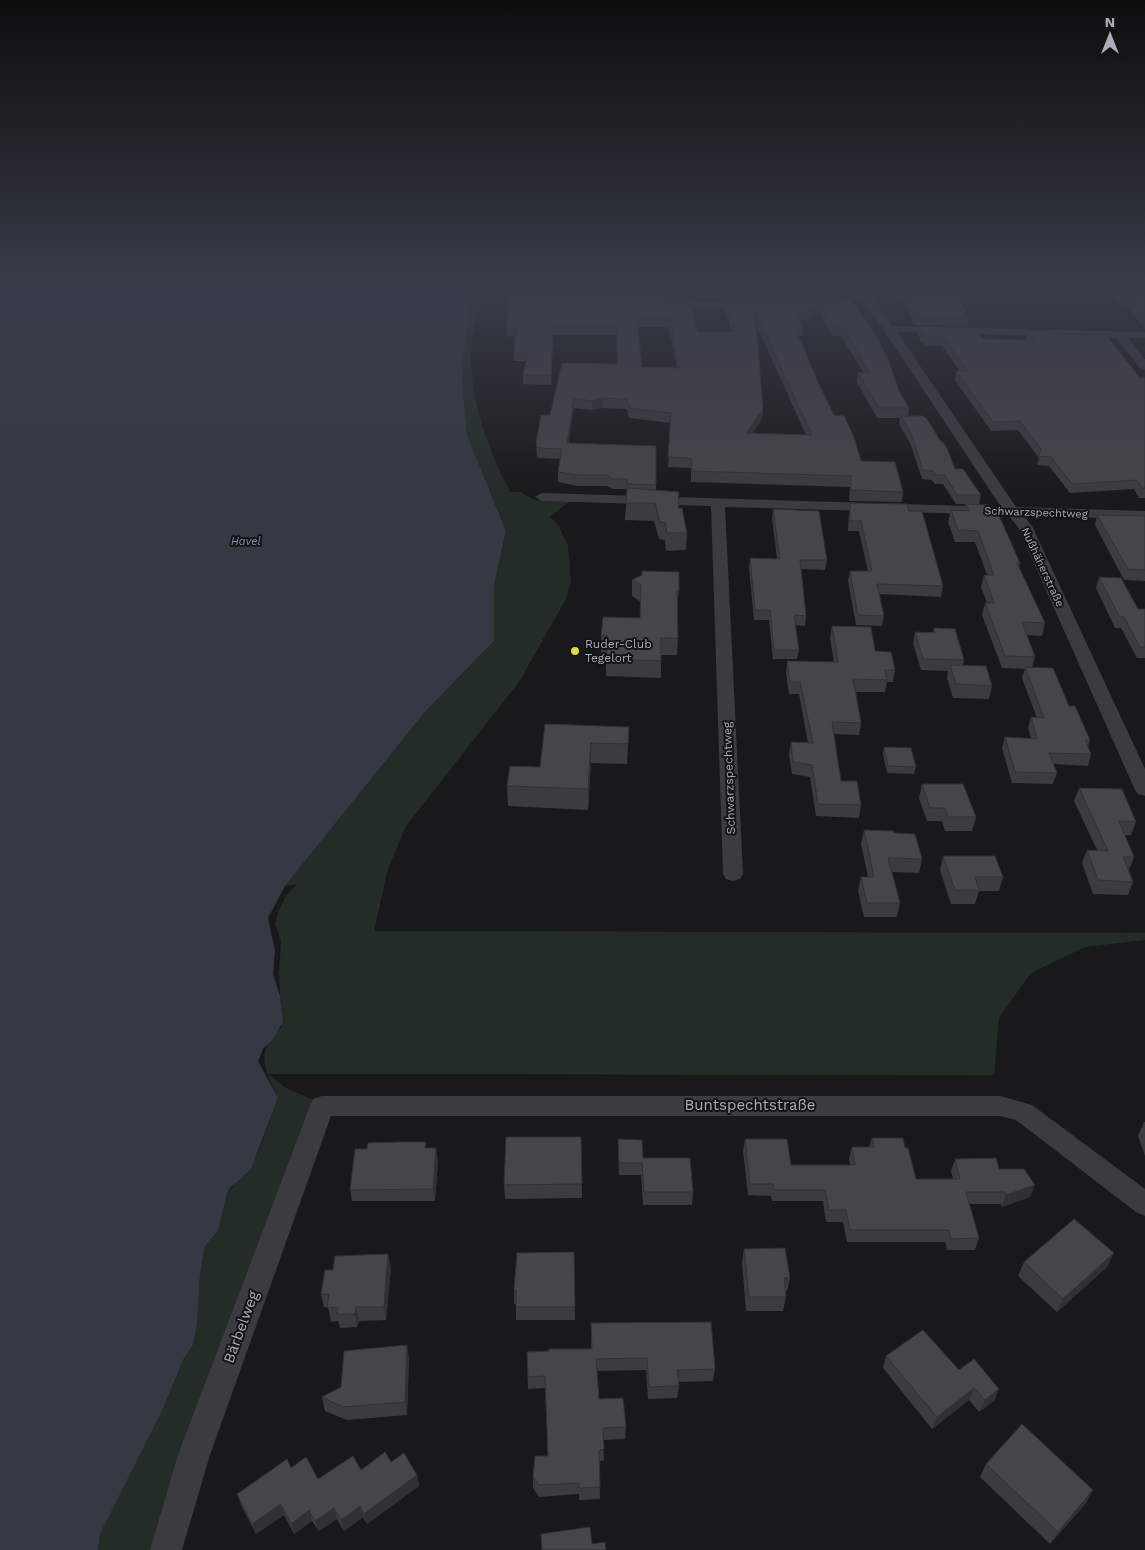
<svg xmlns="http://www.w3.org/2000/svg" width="1145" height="1550" font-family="'Work Sans',sans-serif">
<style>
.green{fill:#242c28}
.water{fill:#343943}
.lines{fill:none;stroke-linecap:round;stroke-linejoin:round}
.street{fill:#3c3b40;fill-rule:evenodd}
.wall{fill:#3c3b40;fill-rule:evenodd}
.shaded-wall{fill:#313034}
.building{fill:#46454a;stroke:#313034;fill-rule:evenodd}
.poi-dot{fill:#ded84c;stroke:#141315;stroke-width:2}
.labels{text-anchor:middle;stroke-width:4;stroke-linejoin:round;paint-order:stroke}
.far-street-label{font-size:11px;fill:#acacb8;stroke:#141315}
.far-water-label{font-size:11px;font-style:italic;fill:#8790af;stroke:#141315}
.poi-label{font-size:12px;fill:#acacb8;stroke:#141315;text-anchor:start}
.street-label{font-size:12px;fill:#acacb8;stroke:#141315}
.near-street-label{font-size:15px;fill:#acacb8;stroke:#141315}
</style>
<rect width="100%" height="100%" fill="#19181a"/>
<path class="green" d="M473,287H489C452,350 479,432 510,492H522C533,504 555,501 570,501L550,517L559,526L568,546L571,580L566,599L519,682L406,826L388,869L374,931L1145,933V940L1085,947L1031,973L999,1018L994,1075L268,1074L286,1088L318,1102L152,1550H98L100,1534L162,1411L183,1360L193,1345L197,1325L200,1275L205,1246L218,1231L227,1194L258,1153L278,1098C271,1082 259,1063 267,1045C270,1039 278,1032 282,1026L279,976L281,940L275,924L278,912L286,896L297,884L285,886L425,712L494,641V586L506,531L467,435L462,381V366Z"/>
<polygon class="water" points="0,287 473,287 462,366 462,381 467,435 506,531 494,586 494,641 425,712 285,886 268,918 275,951 273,974 280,996 283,1022 273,1039 263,1049 258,1061 278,1098 251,1169 230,1188 227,1194 218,1231 205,1246 200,1275 197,1325 193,1345 183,1360 162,1411 100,1534 98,1550 0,1550"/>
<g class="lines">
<g class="street">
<polygon points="855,287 865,287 892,326 1145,332 1145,338 1128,338 1145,360 1145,370 1141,369 1116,338 897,332 1016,507 1145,511 1145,519 1024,516 1032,526 1145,769 1145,796 1138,794 1135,790 1018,527 1008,515 725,507 743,874 740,879 733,881 726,879 723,874 711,506 542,501 535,497 542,493 1001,507"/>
<polygon points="667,299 697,302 752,302 757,305 752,308 697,308 663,304 662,302"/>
<polygon points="322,1096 1000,1096 1032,1105 1145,1189 1145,1216 1136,1212 1016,1120 1000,1116 331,1116 210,1455 182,1550 150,1550 178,1455 310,1106 313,1099"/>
</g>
</g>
<g class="wall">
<path d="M581,287L691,300L697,332H732L725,310L726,301H852L881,343V346L899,391L909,408L908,416L955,469L981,495L979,504L991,510L1020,563L1019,568L1045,623L1042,636L1027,635L1035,657L1032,667L1069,706L1090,740L1088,747L1091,754L1088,766L1054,764L1057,773L1053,784L1012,783L1002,748L1005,737L1031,738L1028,728L1031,717L1037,718L1022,678L1025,669L1002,668L982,615L985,603H987L981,587L984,575H987L975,542H955L948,522L951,510L964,511L965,504H956L943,484H935L932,480L922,479L911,445L899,424L900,418H877L857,382L858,372H863L841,336H832L820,314L801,323L803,327L802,336H798L817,380L834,415L861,461L903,492L902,502L849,501L850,487L691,482V468L668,467L671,423L629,418L627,409L603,408L592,410L574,408L568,443L656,446V490L678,508L687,533L686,550L666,551L665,540L659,539L654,521L625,520L627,489H613L607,486H578L558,482V472L560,459L540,458L537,457L536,442L550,415L617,364L616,335H553L551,385L523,384V375L526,361H514V352L515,336L507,337V328L528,295ZM756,324L806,435L752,434L762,419L763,409ZM638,327H669L677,368L642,367Z"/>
<polygon points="589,287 688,287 688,299"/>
<polygon points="714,287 843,287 843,291 844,293 843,300 721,300"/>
<polygon points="886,287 958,287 958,297 969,318 967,326 914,325 902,296 893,296"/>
<polygon points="1105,287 1145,287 1145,329 1126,305 1119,305"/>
<polygon points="919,326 982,339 1026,340 1026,339 1027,331 1054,334 1140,378 1145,378 1145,498 1139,498 1134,489 1070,493 1049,466 1037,465 1039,458 1018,430 991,431 955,380 956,371 960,371 942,346 925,345 924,342 921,342 918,334"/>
<polygon points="850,503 909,511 943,586 941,597 879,594 884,616 882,626 856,625 848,581 850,571 868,571 859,531 848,531 849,512"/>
<polygon points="773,509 827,560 825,570 801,569 806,616 805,626 795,625 799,650 797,659 773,659 769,620 754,620 749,568 750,558 777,559 772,518"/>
<polygon points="1097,515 1145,516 1145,581 1124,580 1095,525"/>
<polygon points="1099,577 1138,609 1145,609 1145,658 1137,658 1121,628 1115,628 1096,588"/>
<polygon points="632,580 679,591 677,607 678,638 677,655 661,655 661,678 606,676 606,653 601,653 601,636 640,618 641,602 632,596"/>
<polygon points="832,626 875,651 895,670 893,682 887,682 885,692 856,692 861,723 859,735 834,734 841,781 861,805 859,818 816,816 810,777 792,774 789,755 791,742 808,743 799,694 789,694 786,673 787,661 834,662 830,638"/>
<polygon points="934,628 964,660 963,665 992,686 989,699 953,698 947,678 948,671 921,670 913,643 915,632 933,632"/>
<polygon points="629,727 627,764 591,763 588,810 508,806 507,786 540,767"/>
<polygon points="884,747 916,767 914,774 887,773 883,754"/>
<polygon points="922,784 976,817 972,831 945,831 942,821 927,821 919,798"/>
<polygon points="1079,788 1136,822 1131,835 1125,835 1134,857 1129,870 1133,882 1128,895 1093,894 1082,863 1087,850 1097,850 1074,801"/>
<polygon points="864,830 894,833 922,859 919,873 892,872 900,903 897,917 864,917 858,891 861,877 868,877 861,844"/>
<polygon points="943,856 1003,877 999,891 979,891 975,904 951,904 940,870"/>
<polygon points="1144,1122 1145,1122 1145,1156 1138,1136"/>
<polygon points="581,1137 582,1198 505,1199 504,1185"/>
<polygon points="872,1138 905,1148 916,1179 953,1179 951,1171 955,1159 999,1169 1030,1197 1002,1207 1001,1204 969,1204 979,1238 975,1250 947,1250 945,1242 847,1242 843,1222 826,1222 823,1201 772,1201 771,1196 748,1195 743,1151 745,1139 791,1165 850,1165 849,1159 852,1147 869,1147"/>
<polygon points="618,1139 643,1158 693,1192 692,1205 643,1205 641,1175 619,1175"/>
<polygon points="426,1148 438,1160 435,1201 352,1201 350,1190"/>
<polygon points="744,1249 790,1278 787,1291 785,1291 786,1297 783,1311 746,1311 742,1262"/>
<polygon points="574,1252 575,1320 516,1320 516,1304 514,1304 514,1290"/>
<polygon points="388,1254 391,1268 386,1320 359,1321 357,1327 340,1328 338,1321 331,1322 328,1307 324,1307 321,1294 333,1270"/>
<polygon points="1024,1262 1107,1267 1057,1312 1018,1276"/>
<polygon points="591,1323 715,1369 713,1381 678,1382 679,1386 677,1398 648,1399 646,1370 597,1371 599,1399 626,1427 625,1439 603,1440 604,1461 599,1461 600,1499 579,1500 579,1494 539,1497 533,1488 533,1477 548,1456 545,1388 528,1389 527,1352 591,1349"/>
<polygon points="886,1356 959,1370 999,1389 994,1401 979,1412 969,1400 932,1429 883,1368"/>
<polygon points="409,1358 407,1415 347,1420 325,1411 322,1397"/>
<polygon points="391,1462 417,1475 419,1486 367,1524 363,1517 344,1531 337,1519 319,1531 312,1521 294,1534 284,1515 256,1534 241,1505 237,1494 291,1468 318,1479 361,1470"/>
<polygon points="986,1464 1086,1503 1050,1544 980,1477"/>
</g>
<g class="shaded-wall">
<polygon points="821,305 820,314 797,325 798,316"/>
<polygon points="574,398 574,408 567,453 567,443"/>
<polygon points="603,398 603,408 592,410 592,401"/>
<polygon points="763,409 762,419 745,443 746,433"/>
<polygon points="591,743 591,763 588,810 588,789"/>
<polygon points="436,1148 438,1160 435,1201 433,1189"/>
<polygon points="1035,1185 1030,1197 1002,1207 1006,1195"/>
<polygon points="1114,1253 1107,1267 1057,1312 1063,1299"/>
<polygon points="388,1254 391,1268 386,1320 384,1307"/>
<polygon points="356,1307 359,1321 357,1327 355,1314"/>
<polygon points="407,1345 409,1358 407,1415 405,1402"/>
<polygon points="974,1388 969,1400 932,1429 937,1417"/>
<polygon points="999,1389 994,1401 979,1412 985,1400"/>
<polygon points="417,1475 419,1486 367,1524 364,1514"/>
<polygon points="1093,1490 1086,1503 1050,1544 1058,1532"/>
<polygon points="281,1504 284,1515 256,1534 252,1524"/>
<polygon points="360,1506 363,1517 344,1531 341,1520"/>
<polygon points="334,1508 337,1519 319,1531 315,1521"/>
<polygon points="309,1510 312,1521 294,1534 291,1524"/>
</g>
<g class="building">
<path d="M529,287H579L691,300L697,332H736L726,301H852L881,343L879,344L887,356L899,391L909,408H879L858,372L870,373L843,327H833L821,305L798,316L803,327H795L817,380L834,415L844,416L854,437L861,461L895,462L903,492L851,490V476L692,471L691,458L668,457L671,413L629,408L627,399L603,398L592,401L574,398L567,443L656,446V485L627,484L628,479H613L607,475H579L558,472L562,449L540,448L537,447L536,442L541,415H550L562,363L618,364L616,326H553L551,375H523L528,352H514L516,328H507L509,296L528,295ZM755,311L812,435L746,433L763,409ZM637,318H670L679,368L642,367Z"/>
<polygon points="658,287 688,287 688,290"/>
<polygon points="718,287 843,287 844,288 841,288 844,293 721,293"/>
<polygon points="893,287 958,287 960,290 956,293 969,318 915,317 904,288 894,288"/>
<polygon points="1113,287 1145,287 1145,318 1128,297 1121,297"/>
<polygon points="919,326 975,328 982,339 1034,340 1027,331 1052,331 1054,334 1106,335 1140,378 1145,378 1145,488 1142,488 1137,480 1072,484 1051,457 1039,456 1041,449 1020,421 993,422 956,371 968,371 944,338 927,337 925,334 923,334"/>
<polygon points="901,416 923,416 927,419 941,442 943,442 947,448 955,469 963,469 981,495 957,495 945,475 936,475 933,471 923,470 912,436"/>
<polygon points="627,488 679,492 678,508 682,508 687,533 667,533 665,522 660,522 655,503 626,503"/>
<polygon points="850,503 907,504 909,511 922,511 943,586 877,584 884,616 858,615 850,571 872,571 861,521 850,521"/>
<polygon points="965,504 989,505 991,510 997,511 1020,563 1017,563 1045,623 1022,622 1035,657 1005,656 985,603 994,603 984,575 994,575 978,531 958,530 951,510 970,511"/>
<polygon points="773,509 819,511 827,560 800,560 806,616 794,615 799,650 774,650 770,610 755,610 750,558 780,559"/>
<polygon points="1097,515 1145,516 1145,570 1128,569"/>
<polygon points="642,571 679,572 679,591 677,591 678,638 661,638 661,661 606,659 608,636 601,636 603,617 640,618 641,585 632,580 642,575"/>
<polygon points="1099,577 1121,578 1138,609 1145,609 1145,647 1140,647 1124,617 1119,616"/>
<polygon points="832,626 871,627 875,651 891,652 895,670 885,670 887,680 853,679 861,723 832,722 841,781 857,781 861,805 818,804 812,765 793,762 791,742 813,743 800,682 790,682 787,661 838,662"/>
<polygon points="934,628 955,629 964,660 923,659 915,632 935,633"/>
<polygon points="950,665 986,666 992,686 956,684"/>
<polygon points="1025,667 1053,668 1069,706 1075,706 1090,740 1085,740 1091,754 1049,753 1057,773 1015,772 1005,737 1037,739 1031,717 1044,718"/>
<polygon points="545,724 629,727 628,744 591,743 588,789 507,786 510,766 540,767"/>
<polygon points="884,747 911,748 916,767 888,766"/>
<polygon points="922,784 963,784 976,817 948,817 945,808 930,808"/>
<polygon points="1079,788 1122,789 1136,822 1119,821 1134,857 1123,857 1133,882 1098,880 1087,850 1108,851"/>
<polygon points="864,830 893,831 894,833 915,834 922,859 888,858 900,903 867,903 861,877 874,877"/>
<polygon points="943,856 995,856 1003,877 975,877 979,890 955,890"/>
<polygon points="506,1137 581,1137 582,1184 504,1185"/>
<polygon points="872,1138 903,1138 905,1148 908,1148 916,1179 960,1179 955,1159 996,1158 999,1169 1024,1169 1035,1185 1006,1195 1005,1192 966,1192 979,1238 951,1239 949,1230 850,1230 846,1210 829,1210 825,1190 774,1190 773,1184 750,1184 745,1139 787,1139 791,1165 855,1165 852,1147 874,1147"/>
<polygon points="618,1139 642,1140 643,1158 690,1158 693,1192 644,1192 642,1163 619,1163"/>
<polygon points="400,1142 426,1142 425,1148 436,1148 433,1189 350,1190 355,1149 367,1149 368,1143"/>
<polygon points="1074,1219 1114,1253 1063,1299 1024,1262"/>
<polygon points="785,1248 790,1278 784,1278 786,1297 749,1297 744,1249"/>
<polygon points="574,1252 575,1307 516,1307 516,1290 514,1290 517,1253"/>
<polygon points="388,1254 384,1307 356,1307 355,1314 337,1314 338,1307 327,1308 329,1294 321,1294 325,1270 333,1270 335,1256"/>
<polygon points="711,1322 715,1369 677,1370 679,1386 649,1387 647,1358 596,1359 599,1399 623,1398 626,1427 603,1428 604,1449 599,1450 600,1487 579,1488 579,1483 539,1485 533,1477 535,1456 548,1456 545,1376 528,1377 527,1352 549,1351 549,1349 592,1349 591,1323"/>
<polygon points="923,1330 959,1370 974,1359 999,1389 985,1400 974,1388 937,1417 886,1356"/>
<polygon points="407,1345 405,1402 343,1407 322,1397 341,1387 344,1351"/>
<polygon points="1022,1424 1093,1490 1058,1532 986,1464"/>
<polygon points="385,1452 391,1462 404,1453 417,1475 364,1514 360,1506 341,1520 334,1508 315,1521 309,1510 291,1524 281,1504 252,1524 237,1494 287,1459 291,1468 306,1457 318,1479 353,1456 361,1470"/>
<polygon points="590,1527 592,1544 605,1542 606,1550 542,1550 541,1534"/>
</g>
<linearGradient id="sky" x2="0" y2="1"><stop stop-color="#0e0d0e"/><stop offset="0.57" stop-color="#383d49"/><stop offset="1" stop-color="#383d49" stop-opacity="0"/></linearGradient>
<rect width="1145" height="504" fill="url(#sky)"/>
<circle class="poi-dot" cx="575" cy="651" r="5"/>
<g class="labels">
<g class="far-street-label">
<text transform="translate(1036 512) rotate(2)" y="4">Schwarzspechtweg</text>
<text transform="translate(1043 567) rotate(65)" y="4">Nußhäherstraße</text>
</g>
<g class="far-water-label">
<text x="246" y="545">Havel</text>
</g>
<g class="poi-label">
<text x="585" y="648">Ruder-Club<tspan x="585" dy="14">Tegelort</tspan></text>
</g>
<g class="street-label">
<text transform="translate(729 778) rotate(-92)" y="4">Schwarzspechtweg</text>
</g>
<g class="near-street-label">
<text x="750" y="1110">Buntspechtstraße</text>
<text transform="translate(241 1327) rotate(-70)" y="5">Bärbelweg</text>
</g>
</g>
<g transform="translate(1110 35)" stroke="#141315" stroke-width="4" paint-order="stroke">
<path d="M0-4L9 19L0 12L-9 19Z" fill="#acacb8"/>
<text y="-8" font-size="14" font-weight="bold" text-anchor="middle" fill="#acacb8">N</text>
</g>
</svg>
